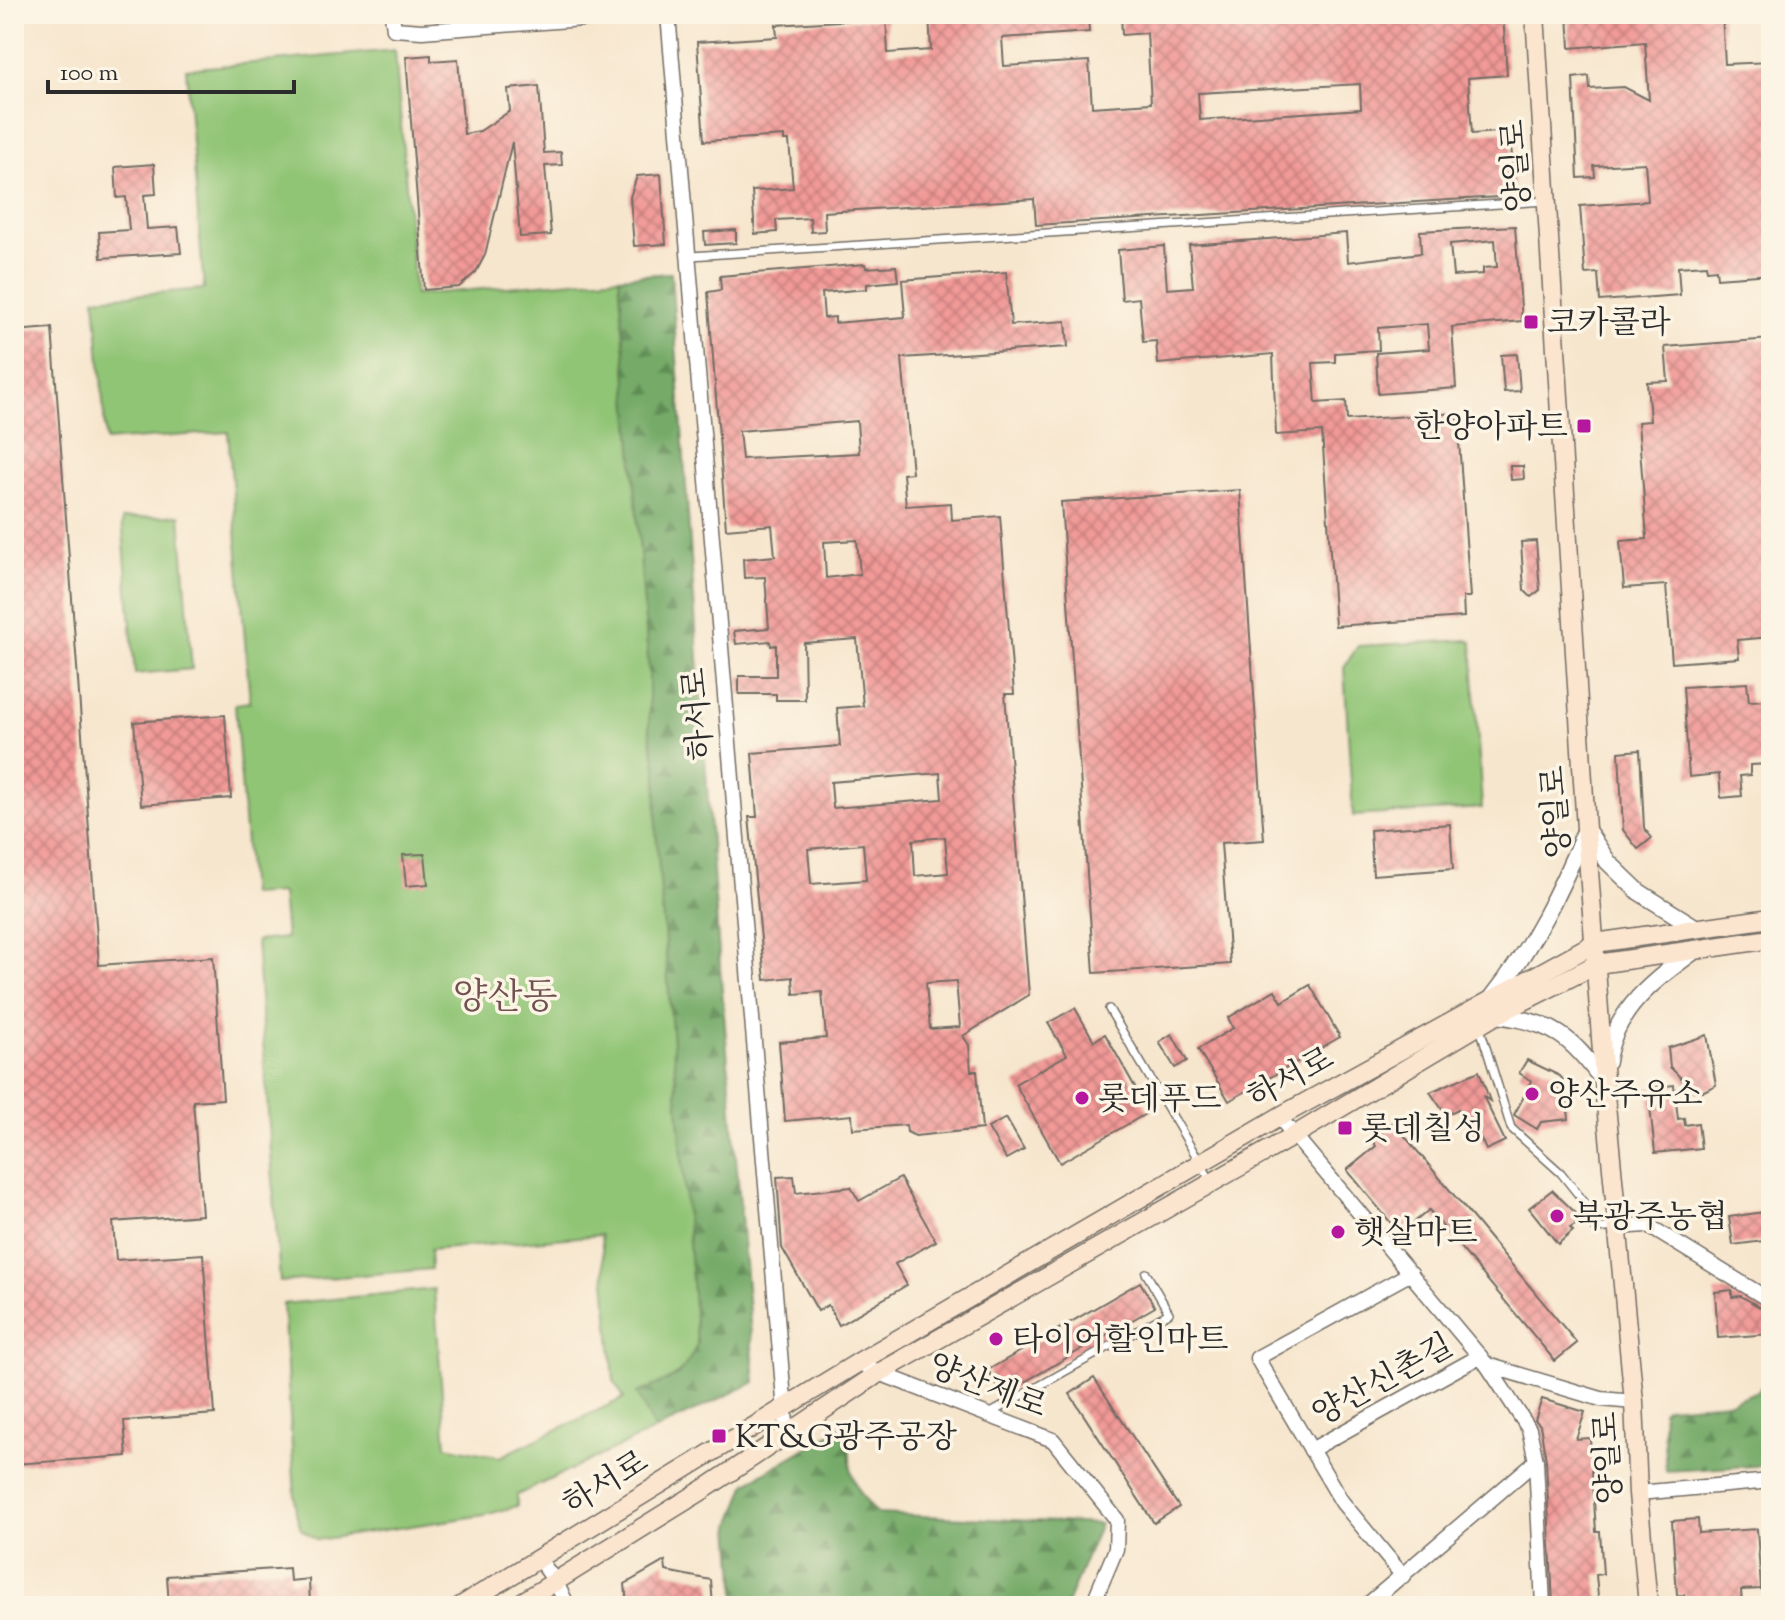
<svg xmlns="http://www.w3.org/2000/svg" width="1785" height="1620" font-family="'Sorts Mill Goudy','Noto Serif KR',serif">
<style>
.forest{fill:url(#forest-firs);stroke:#506a49;stroke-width:2}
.park{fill:#91c576;stroke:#5e7850;stroke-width:2}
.building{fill:url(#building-cross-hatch);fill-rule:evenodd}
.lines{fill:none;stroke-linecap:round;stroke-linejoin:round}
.service-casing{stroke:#726c64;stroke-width:10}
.minor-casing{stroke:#726c64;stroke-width:17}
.tertiary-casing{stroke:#726c64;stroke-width:19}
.secondary-casing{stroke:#726c64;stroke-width:21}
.service{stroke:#fff;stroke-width:7}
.minor{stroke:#fff;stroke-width:14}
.tertiary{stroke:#fff;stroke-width:16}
.secondary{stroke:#fce5cf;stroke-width:18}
.poi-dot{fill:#b5179e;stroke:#fcf5e5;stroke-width:3}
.labels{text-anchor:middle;stroke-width:7;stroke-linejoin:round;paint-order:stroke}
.street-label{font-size:32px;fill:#2b2b2b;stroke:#fcf5e5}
.poi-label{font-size:32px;fill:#2b2b2b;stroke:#fcf5e5;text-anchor:start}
.quarter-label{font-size:36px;fill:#715251;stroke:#fcf5e5}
</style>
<defs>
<pattern id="forest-firs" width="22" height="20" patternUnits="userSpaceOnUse" patternTransform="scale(2)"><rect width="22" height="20" fill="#74aa67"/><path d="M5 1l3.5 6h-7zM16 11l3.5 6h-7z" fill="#5f8b55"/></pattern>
<pattern id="building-cross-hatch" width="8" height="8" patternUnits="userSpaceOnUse" patternTransform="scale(2)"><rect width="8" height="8" fill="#f29a98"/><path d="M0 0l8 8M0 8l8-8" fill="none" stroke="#c47e7c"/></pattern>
</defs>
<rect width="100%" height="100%" fill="#fcf5e5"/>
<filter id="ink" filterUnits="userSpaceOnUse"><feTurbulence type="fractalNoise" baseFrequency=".0125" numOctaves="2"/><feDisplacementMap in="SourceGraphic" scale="16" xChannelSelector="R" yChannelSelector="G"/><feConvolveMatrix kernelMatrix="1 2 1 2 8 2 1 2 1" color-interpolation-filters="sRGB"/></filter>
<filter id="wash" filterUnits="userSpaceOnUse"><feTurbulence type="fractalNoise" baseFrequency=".006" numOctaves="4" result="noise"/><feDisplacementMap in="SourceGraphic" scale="32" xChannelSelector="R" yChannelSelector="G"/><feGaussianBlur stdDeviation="1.8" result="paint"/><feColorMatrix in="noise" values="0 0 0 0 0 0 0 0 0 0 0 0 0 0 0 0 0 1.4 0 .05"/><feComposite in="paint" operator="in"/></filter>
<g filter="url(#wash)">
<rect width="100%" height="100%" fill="#f7e6ce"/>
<g class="forest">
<polygon points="671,273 719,955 755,1382 655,1430 636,1393 678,1375 697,1345 656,832 657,773 649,728 649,674 619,277"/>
<polygon points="1771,1371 1771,1465 1666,1471 1662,1411 1667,1407 1730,1402 1758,1391"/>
<path d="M852,1421C848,1464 846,1481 878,1514L1100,1524L1066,1606H737L731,1525L747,1483Z"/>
</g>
<g class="park">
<path d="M395,50L415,295L619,277L649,674V728L657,773L656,832L697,1345C680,1381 671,1378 637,1393L655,1430L517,1495V1506L485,1515L317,1540L301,1529L296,1513L283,1304L434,1289L446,1446L500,1457L624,1398L614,1381L601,1235L430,1250L431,1269L280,1282L256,941L286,938L282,893L250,895L235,704L250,702L228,432L106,441L95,298L204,289L186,69Z"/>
<polygon points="180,515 192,669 135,674 122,519"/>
<polygon points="1469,640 1472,642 1482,808 1353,816 1344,667 1358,646"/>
</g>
<g id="blocks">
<g class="building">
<path d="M964,14H1088L1089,32L1002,38L1004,66L1089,61L1092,107L1151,103L1147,33L1122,35L1121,14H1257V23L1291,21L1290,14H1503L1507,75L1468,78L1472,134L1510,131L1515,196L1036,225L1034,199L824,212L825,231L811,232L810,218L776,220L777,232L755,234L752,191L793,188L789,141H784V136L704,141L697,42L777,37L776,25L886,18L888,53L931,50L929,16ZM1360,84L1361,109L1200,120L1198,93Z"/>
<polygon points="1568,14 1722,14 1725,64 1771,62 1771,274 1717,278 1716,269 1707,270 1706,265 1678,267 1680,295 1600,301 1598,273 1585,274 1580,206 1648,201 1645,163 1594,166 1595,177 1578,178 1573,78 1589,76 1590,89 1624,87 1649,100 1645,42 1570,48"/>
<polygon points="431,55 431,61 458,59 464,134 480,131 510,111 508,89 539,86 544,153 561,152 562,165 545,166 551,235 520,237 512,142 485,255 476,272 459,287 424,290 406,57"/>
<polygon points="154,164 156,194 144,195 147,229 178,227 181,253 101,258 99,232 129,230 126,197 117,198 115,167"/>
<polygon points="661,174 666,244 634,246 630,197 637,176"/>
<path d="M1515,226L1522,321L1452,327L1456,388L1378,394L1376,353L1429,349L1427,324L1378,328L1379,350L1335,353V362L1313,363L1316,403L1346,401L1347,420L1457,413L1470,597H1463L1464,617L1335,626L1322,432L1276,435L1273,354L1158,364L1156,341L1143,342L1139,298L1122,300L1118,250L1164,246L1167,289L1193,287L1189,245L1346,233L1348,262L1421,253L1420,231ZM1495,240L1497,267L1483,268V274L1453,276L1450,244Z"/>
<polygon points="736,230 736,243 705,245 704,232"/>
<path d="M865,264L866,268L896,266L898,281L867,284V289L822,293L824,318L835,317V323L905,317L902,280L1006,272L1011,325L1066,321L1068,347L902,358L912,473L903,474L906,506L951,503L952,520L1000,516L1014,694H1005L1029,995L963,1036L969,1045L971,1071H977L982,1129L915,1136L907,1132L906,1125L853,1129L852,1115L785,1121L779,1042L826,1038L822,992L794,994L793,977L765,980L749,817H757L752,753L840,746L837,708L863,706L857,639L804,643L805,700H776V694H739V676H776V645L771,646L770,641L736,644L734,631L769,628L765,577L744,578L743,559L775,556L772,525L726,529L708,292L721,290L720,276ZM857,421L859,453L742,459L739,431ZM857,540L860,574L826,578L824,542ZM940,773L942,799L833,808L831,782ZM945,837L948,873L915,876L913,840ZM863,844L866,880L811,884L808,849ZM956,981L960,1027L930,1029L926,983Z"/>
<polygon points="52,328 99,965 213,957 223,1099 193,1101 202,1215 113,1222 116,1260 203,1254 215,1414 124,1421 127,1456 14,1464 14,331"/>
<polygon points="1771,339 1771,637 1737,640 1739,658 1672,663 1666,585 1624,588 1620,541 1647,539 1638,422 1650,421 1647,382 1668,381 1665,347"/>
<polygon points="1517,354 1520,391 1504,392 1501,355"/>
<polygon points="1510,466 1523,466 1524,479 1511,480"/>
<polygon points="1240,490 1264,840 1221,843 1230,964 1094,973 1061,502"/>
<polygon points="1536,541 1540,590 1531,597 1524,590 1521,542"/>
<polygon points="1747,683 1749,701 1771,700 1771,764 1750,765 1750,775 1740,776 1742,796 1721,798 1719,774 1689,777 1683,687"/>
<polygon points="225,715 231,798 141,805 134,722"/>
<polygon points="1640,750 1644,828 1652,838 1638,849 1623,830 1619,752"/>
<polygon points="1450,824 1453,869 1373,875 1370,830"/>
<polygon points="425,854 428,884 406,886 403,855"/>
<polygon points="1310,985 1340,1037 1229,1101 1198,1049 1233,1028 1228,1018 1275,990 1282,1002"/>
<polygon points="1075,1008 1094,1041 1105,1034 1149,1112 1060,1163 1015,1084 1067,1055 1048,1023"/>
<polygon points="1172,1034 1187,1061 1175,1068 1159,1042"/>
<polygon points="1707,1035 1716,1085 1704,1091 1694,1091 1670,1067 1668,1048"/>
<polygon points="1527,1060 1560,1076 1565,1082 1569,1119 1541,1122 1537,1129 1514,1115 1532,1081 1519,1073"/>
<polygon points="1479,1071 1490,1101 1483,1096 1505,1141 1486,1150 1480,1137 1477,1138 1458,1109 1446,1115 1430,1092"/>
<polygon points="1674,1085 1678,1119 1684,1118 1685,1125 1698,1123 1701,1148 1655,1153 1648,1088"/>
<polygon points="1006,1118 1024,1149 1006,1159 988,1128"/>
<polygon points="1393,1122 1577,1343 1555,1361 1429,1210 1400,1234 1347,1170 1376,1146 1372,1140"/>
<polygon points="794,1176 796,1193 851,1187 859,1201 900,1178 936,1241 895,1264 907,1285 839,1325 828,1305 818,1311 782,1248 777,1177"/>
<polygon points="1552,1190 1583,1220 1570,1228 1573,1231 1558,1244 1529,1208"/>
<polygon points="1771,1211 1771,1240 1733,1245 1729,1217"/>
<polygon points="1140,1282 1155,1307 1002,1395 988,1370"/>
<polygon points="1732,1290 1732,1297 1741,1296 1771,1314 1771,1334 1718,1338 1715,1292"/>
<polygon points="1094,1378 1179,1507 1154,1523 1070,1394"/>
<polygon points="1542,1399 1585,1412 1576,1439 1590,1438 1596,1532 1600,1532 1603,1574 1596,1575 1599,1606 1553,1606 1546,1460 1540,1425 1535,1420"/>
<polygon points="1698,1519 1699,1533 1757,1529 1761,1589 1741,1590 1742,1606 1685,1606 1684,1595 1677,1595 1672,1521"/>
<polygon points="665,1561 666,1571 711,1580 713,1606 627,1606 625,1584"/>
<polygon points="289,1568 290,1581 309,1579 310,1606 169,1606 167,1576"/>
</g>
</g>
</g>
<g filter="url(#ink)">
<use href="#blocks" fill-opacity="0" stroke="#726c64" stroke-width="2"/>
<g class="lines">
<g class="service-casing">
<g id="service">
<polyline points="690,256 1546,201"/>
<polyline points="1109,1009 1211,1181"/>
<polyline points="1480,1028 1511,1128 1561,1173 1589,1208 1596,1229 1616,1227"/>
<polyline points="989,1414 1169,1313 1146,1273"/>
</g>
</g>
<g class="minor-casing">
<g id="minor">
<polyline points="392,14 394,29 422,31 650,14"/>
<polyline points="668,14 787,1436"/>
<polyline points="1279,1117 1487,1365 1529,1429 1536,1461 1543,1606"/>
<polyline points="1618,1227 1647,1225 1771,1301"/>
<polyline points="859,1362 879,1373 1053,1440 1117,1520 1116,1549 1092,1606"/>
<polyline points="1487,1365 1601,1399 1634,1402"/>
<polyline points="1311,1450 1480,1356"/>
<polyline points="1638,1493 1771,1481"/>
<polyline points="539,1559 555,1581 568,1606"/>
<polyline points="1403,1576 1342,1502 1257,1358 1411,1273"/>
<polyline points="1366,1606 1536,1461"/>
</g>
</g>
<g class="tertiary-casing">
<g id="tertiary">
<polyline points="1586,829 1608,862 1639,892 1695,927"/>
<path d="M1492,998C1533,946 1561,889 1586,829"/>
<path d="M1496,1015C1553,1022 1572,1037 1604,1082"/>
<path d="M1607,1061C1615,1008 1656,979 1697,949"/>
</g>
</g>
<g class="secondary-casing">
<g id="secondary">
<polyline points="1535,14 1586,829 1605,1094 1634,1402 1638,1493 1648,1606"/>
<polyline points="461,1606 859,1362 1279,1117 1595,943 1771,918"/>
<polyline points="516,1606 706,1488 879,1373 1295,1135 1496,1015 1597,964 1771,939"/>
</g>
</g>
<use href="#service" class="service"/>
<use href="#minor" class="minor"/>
<use href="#tertiary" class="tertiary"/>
<use href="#secondary" class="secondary"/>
</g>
</g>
<g class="poi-dot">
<rect x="1523" y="314" width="16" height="16" rx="4"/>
<rect x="1576" y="418" width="16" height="16" rx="4"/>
<circle cx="1532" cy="1094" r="8"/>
<circle cx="1082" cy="1098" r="8"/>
<rect x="1337" y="1120" width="16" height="16" rx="4"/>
<circle cx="1557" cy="1216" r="8"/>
<circle cx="1338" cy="1232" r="8"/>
<circle cx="996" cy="1339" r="8"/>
<rect x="711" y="1428" width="16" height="16" rx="4"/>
</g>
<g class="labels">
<g class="street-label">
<text transform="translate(1515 166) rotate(-94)" y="11">양일로</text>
<text transform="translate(697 714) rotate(-95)" y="11">하서로</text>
<text transform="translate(1555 812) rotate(-94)" y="11">양일로</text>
<text transform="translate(1290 1077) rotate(-29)" y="11">하서로</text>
<text transform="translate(1382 1379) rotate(-29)" y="11">양산신촌길</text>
<text transform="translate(988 1385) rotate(21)" y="11">양산제로</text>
<text transform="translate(1607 1458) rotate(-93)" y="11">양일로</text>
<text transform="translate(605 1482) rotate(-32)" y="11">하서로</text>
</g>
<g class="poi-label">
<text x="1547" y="333">코카콜라</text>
<text x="1568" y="437" text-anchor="end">한양아파트</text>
<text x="1548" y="1105">양산주유소</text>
<text x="1098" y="1109">롯데푸드</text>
<text x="1361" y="1139">롯데칠성</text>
<text x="1573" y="1227">북광주농협</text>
<text x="1354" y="1243">햇살마트</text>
<text x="1012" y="1350">타이어할인마트</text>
<text x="735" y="1447">KT&amp;G광주공장</text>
</g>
<g class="quarter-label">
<text x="505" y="1008">양산동</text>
</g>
</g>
<rect width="1785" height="1620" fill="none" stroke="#fcf5e5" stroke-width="48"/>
<path d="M48 80v12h246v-12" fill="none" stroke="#2b2b2b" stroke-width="4"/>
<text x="60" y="80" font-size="24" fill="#2b2b2b" stroke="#fcf5e5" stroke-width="6" paint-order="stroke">100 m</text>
</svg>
